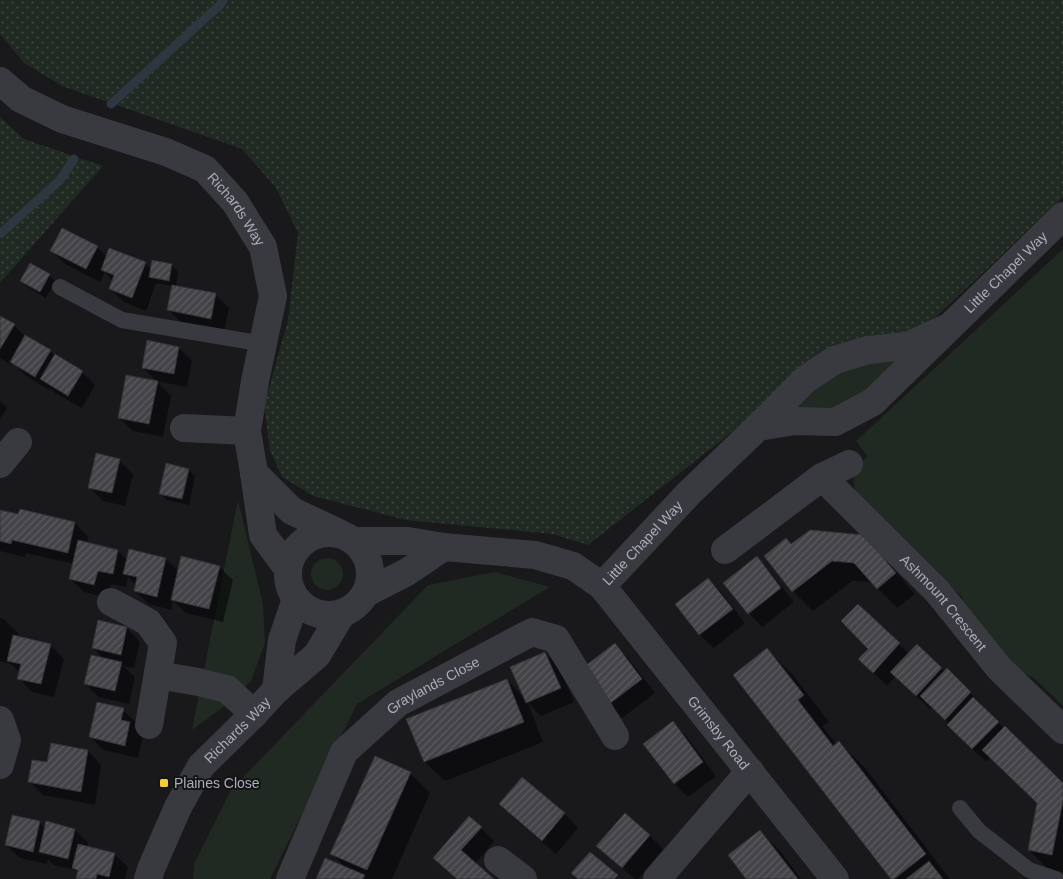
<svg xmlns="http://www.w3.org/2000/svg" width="1063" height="879" font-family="Arial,sans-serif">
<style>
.grass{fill:#202922}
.park{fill:url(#park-dots)}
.shadow{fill:#0007}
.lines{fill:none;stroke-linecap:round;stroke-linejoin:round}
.stream{stroke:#2e3640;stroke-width:9}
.building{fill:url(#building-hatch);stroke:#333237}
.lane{stroke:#393a40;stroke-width:16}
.street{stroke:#393a40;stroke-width:28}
.poi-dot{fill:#f7cc34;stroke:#141316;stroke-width:2}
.labels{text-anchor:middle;stroke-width:4;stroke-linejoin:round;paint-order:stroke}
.street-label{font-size:14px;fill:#aaaebb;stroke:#141316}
.poi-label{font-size:14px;fill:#aaaebb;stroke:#141316;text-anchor:start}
</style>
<defs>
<pattern id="park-dots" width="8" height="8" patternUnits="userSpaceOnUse" patternTransform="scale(1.25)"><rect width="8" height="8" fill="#202922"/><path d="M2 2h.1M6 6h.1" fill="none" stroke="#3e4640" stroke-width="1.8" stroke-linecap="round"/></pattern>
<pattern id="building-hatch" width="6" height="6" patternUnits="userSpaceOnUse" patternTransform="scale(1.25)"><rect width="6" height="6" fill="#434348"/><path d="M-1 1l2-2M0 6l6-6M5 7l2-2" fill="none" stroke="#5b5c60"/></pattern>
</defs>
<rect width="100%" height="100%" fill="#19181b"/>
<g class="grass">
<path d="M1063,249V706L1035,679L1024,673L1009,668L957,606L963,598L861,502C859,498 856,494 855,491C851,478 859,465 867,456L856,441Z"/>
<polygon points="869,360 898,362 852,404 821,414 797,408 836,369"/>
<polygon points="238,500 263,604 265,643 251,681 226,705 192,730"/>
<circle cx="327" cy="574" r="16"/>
<polygon points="495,572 550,587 357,704 270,879 193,879 194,864 231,790 428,585"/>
</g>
<g class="park">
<polygon points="0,0 1063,0 1063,197 920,332 825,355 722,440 588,545 552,534 406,520 313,496 282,477 270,450 264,406 288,320 298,233 276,188 242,149 62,86 24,63 0,34"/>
<polygon points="0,117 24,139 103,166 0,283"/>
</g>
<g class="shadow">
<polygon points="97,247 107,257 145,263 152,270 172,265 178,272 176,286 215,294 229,308 224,331 182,323 169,310 173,286 156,283 146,311 124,302 110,289 113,281 105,272 100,282 65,264 52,251"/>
<polygon points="49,275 55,281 46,298 28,287 21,281"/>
<polygon points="0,317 14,325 25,337 50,351 56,357 82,372 95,385 82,408 55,393 50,388 49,390 25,375 13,363 12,365 0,358"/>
<polygon points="148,342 179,348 192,361 187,387 157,381 143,368"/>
<polygon points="157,382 171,396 163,437 133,431 119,418"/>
<polygon points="0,401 7,408 0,419"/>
<polygon points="119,460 133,474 125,506 103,501 89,487"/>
<polygon points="189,470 195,476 189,505 167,500 160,493"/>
<polygon points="0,511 19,516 75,523 88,537 87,544 118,551 128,561 166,559 179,572 219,567 233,580 223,622 186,613 173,601 171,610 149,604 135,591 136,585 128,577 126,587 111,584 108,598 84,592 70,579 74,564 26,553 25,557 0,551"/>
<polygon points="863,536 883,557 915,594 897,608 872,582 852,581 813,611 793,591 792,546"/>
<polygon points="757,558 770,572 794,602 762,627 749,613 725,583"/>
<polygon points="708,580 722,593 745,623 714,648 700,635 677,604"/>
<polygon points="858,605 909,654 917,646 945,672 947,670 984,707 983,708 1063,785 1063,872 1049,870 1029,850 1038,803 991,757 986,762 948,725 950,724 932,707 930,709 896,676 887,686 860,659 870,649"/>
<polygon points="0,618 4,619 18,633 17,637 50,645 64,659 54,697 32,692 19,678 20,672 11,664 0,661"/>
<polygon points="99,622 127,628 140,642 134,668 123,666 135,677 129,704 99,697 85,684 105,660 93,648"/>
<polygon points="615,645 628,658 655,693 622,718 609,704"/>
<polygon points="767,650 793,675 829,722 822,726 837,745 839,742 865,768 950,879 893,879"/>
<polygon points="545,653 559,667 574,702 541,716 528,703 543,742 445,781 425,762 507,680 525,699"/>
<polygon points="123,710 137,723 135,728 143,737 138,758 104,750 90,737"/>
<polygon points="672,723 686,736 716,776 688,797 674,784"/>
<polygon points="88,751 101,765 95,805 43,795 30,782 48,764"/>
<polygon points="410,773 430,793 392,879 317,879 346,868 332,854"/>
<polygon points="523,778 565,814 578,828 556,854 514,818 501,804"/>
<polygon points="625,815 650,836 663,849 638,879 635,879 612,859 598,846"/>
<polygon points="39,823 45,828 75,830 88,843 87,848 114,854 128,867 125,879 77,879 78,873 76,870 54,865 48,859 47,864 20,858 6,845"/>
<polygon points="481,828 494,841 475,864 493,879 456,879 435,858"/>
<polygon points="760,832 780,851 801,879 748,879"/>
</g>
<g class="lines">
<g class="stream">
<polyline points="111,104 220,5 223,0"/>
<polyline points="0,234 60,180 74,159"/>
</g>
</g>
<g class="building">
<polygon points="62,228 98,246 86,269 50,251"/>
<polygon points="109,248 146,262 132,298 109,289 114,275 101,270"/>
<polygon points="152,260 172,264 169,281 149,277"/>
<polygon points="30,263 50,274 40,292 20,281"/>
<polygon points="172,285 216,293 211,319 167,310"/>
<polygon points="0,316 15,324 0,349"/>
<polygon points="25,335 51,350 35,377 10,362"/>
<polygon points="147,340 179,347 174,374 142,368"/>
<polygon points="55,354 83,371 68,396 40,379"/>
<polygon points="126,375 158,381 149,424 118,418"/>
<polygon points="96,453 120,459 112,493 88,488"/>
<polygon points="166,463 189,469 182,499 159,494"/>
<polygon points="20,509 75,522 68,553 12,540 11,544 0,541 0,510 18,514"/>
<polygon points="810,530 864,535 896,573 877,589 854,563 832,561 792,592 764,556 786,538 791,544"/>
<polygon points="78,540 118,550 113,574 98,571 94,585 69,579"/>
<polygon points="129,549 166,558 157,597 134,591 137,577 123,574"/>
<polygon points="181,556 220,566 209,609 171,600"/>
<polygon points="757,556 781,588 748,614 723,583"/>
<polygon points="708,578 733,609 699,635 675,604"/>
<polygon points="858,604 900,643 873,673 858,659 868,649 841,621"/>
<polygon points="98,620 127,627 121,655 92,648"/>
<polygon points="13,635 51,644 41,684 17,679 21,664 7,661"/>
<polygon points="615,643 642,679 608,705 580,670"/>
<polygon points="917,644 942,668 916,696 890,672"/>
<polygon points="767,648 804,695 798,700 833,746 839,741 926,854 894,879 891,879 733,675"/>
<polygon points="545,652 561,688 526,703 510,667"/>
<polygon points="91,655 122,662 115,691 84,684"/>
<polygon points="947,668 971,692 945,720 920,696"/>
<polygon points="507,679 524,722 424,762 406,719"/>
<polygon points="973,697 999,722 972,749 947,725"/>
<polygon points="97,702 124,708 121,720 130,722 125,746 89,737"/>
<polygon points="673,721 703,762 674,784 643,744"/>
<polygon points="1005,726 1063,783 1063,801 1052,855 1028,850 1037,803 982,750"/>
<polygon points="51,743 88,750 81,792 28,782 32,760 47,762"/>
<polygon points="375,756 411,772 367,870 330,854"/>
<polygon points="522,777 565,813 542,841 499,804"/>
<polygon points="625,813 650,835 622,868 596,846"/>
<polygon points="12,815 40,821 33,852 5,845"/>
<polygon points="469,816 482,827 461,850 494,879 457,879 433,858"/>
<polygon points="46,821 75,829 68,859 39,852"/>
<polygon points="760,830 798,879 746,879 728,855"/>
<polygon points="78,844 115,853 109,877 97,874 96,879 76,879 78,870 72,868"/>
<polygon points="590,852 618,875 614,879 578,879 571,873"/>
<polygon points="325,858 365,875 363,879 316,879"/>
<polygon points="929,861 943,879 906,879"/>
</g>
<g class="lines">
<g class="lane">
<polyline points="60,287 122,320 264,344"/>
<polyline points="960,808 979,831 1029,870 1056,879"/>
</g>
<g class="street">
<path id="s1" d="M0,81L21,99L62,119L166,152L205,169L235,202L263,247L273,296L255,381L247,431L254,473L263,535L288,569"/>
<path id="s2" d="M758,427L795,421L835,422L873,402L1063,216"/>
<polyline points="184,428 247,431"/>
<polyline points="0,464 18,442"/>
<polyline points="254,473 292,511 339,533"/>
<path id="s3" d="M822,477L937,591L999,668L1063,730"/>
<circle cx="329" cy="574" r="41"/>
<path id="s4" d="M354,541H408L444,547L535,555L573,566L602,586L835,879"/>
<polyline points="725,550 822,477 849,464"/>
<path id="s5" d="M602,586L689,493L758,427L806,379L835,360L868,350L907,346L947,328"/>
<polyline points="366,593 407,572 444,547"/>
<polyline points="111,602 148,622 163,643 149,725"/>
<polyline points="158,675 198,682 227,689 254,714"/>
<polyline points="276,690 282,640 296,599"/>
<polyline points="0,720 7,740 0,765"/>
<polyline points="498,860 523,879"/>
<path id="s6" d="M148,879L151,869L178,807L201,766L254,714L276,690L317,655L342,613"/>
<path id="s7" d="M290,879L344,752L398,703L532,632L556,639L615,736"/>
<polyline points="657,879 750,771"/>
</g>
</g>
<rect class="poi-dot" x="159" y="778" width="10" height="10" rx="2.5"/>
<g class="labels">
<g class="street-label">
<text dy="5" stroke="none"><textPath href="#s1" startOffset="276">Richards Way</textPath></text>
<text dy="5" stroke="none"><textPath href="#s2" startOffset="306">Little Chapel Way</textPath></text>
<text dy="5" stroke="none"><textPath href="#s5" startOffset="59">Little Chapel Way</textPath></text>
<text dy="5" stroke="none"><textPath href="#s3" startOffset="175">Ashmount Crescent</textPath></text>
<text dy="5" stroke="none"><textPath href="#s7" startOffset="250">Graylands Close</textPath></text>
<text dy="5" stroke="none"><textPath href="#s6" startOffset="176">Richards Way</textPath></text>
<text dy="5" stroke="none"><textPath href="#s4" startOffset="444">Grimsby Road</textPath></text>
</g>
<g class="poi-label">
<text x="174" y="788">Plaines Close</text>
</g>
</g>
</svg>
